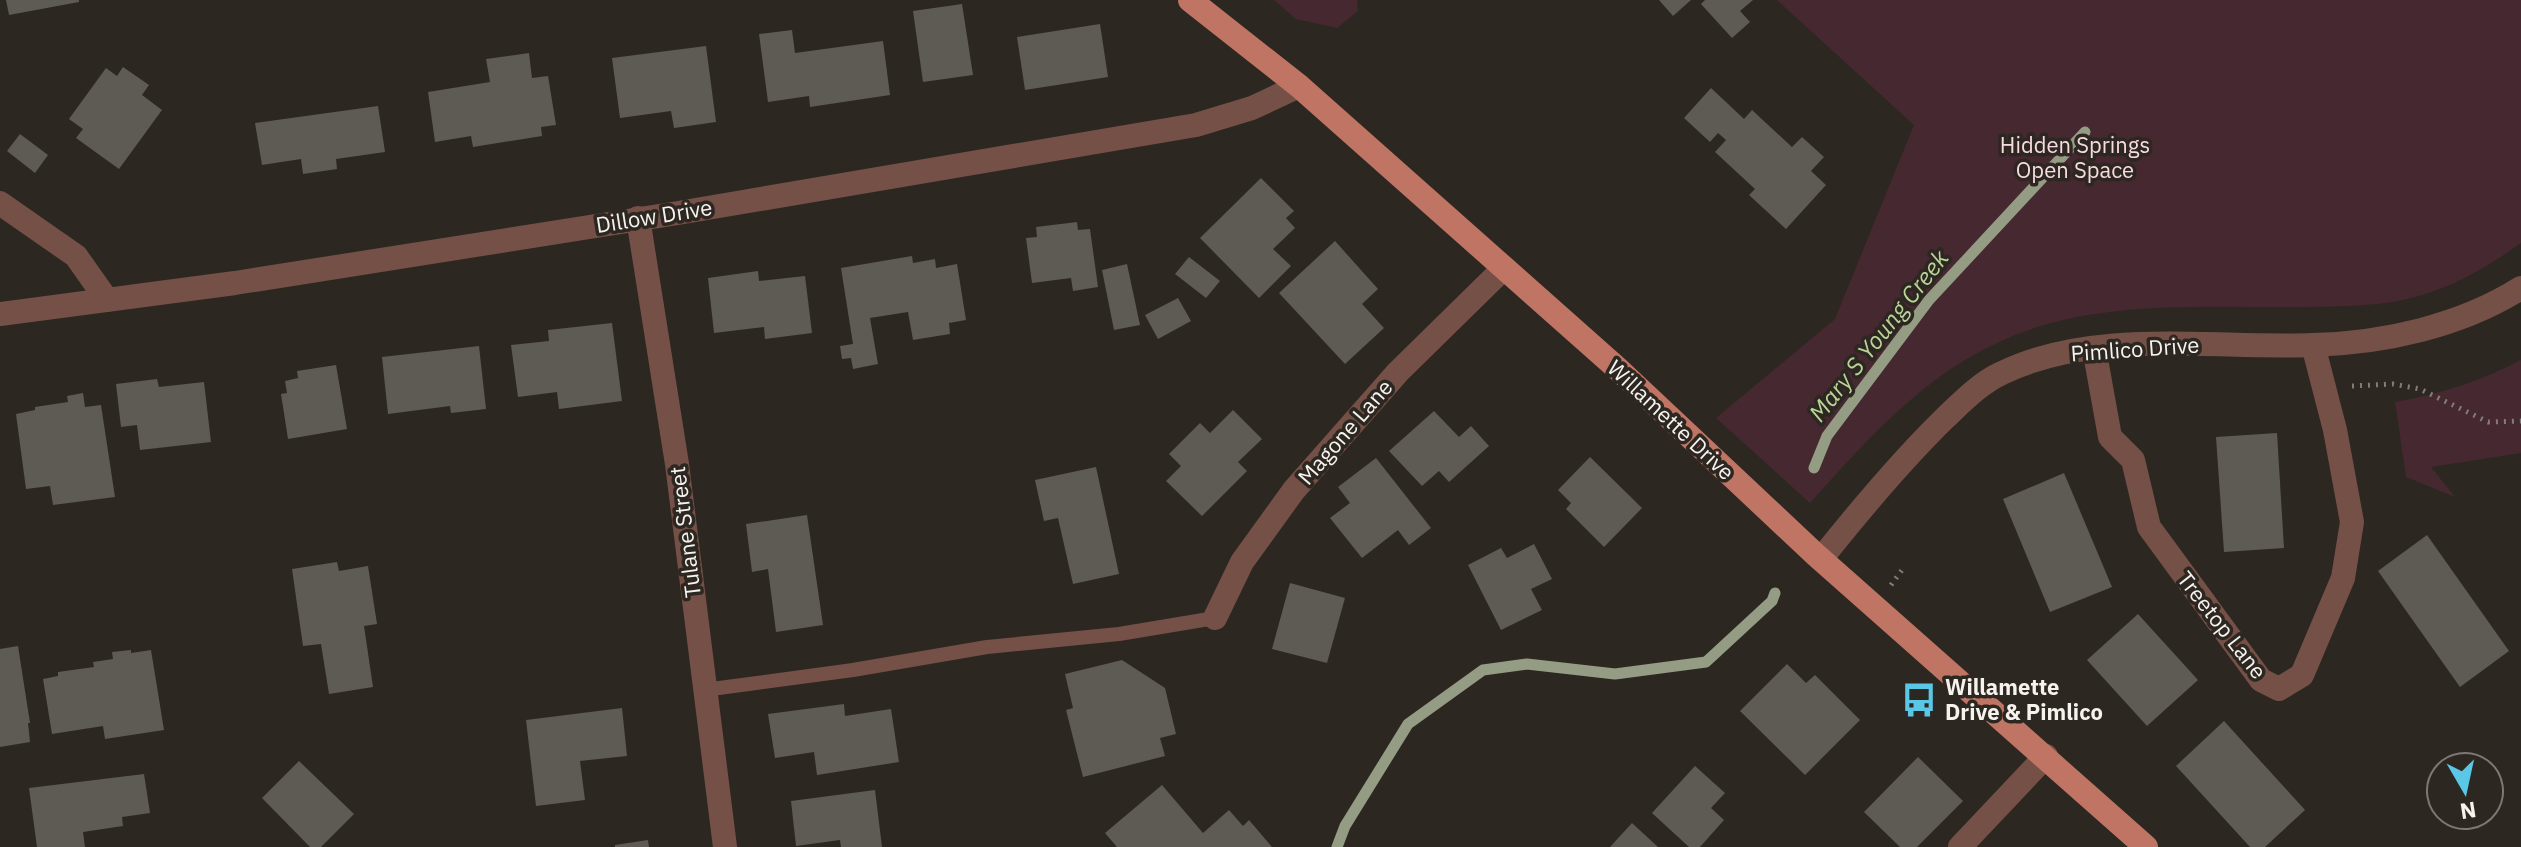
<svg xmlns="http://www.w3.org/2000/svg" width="2521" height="847" font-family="'IBM Plex Sans',sans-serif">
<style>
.green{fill:#462830}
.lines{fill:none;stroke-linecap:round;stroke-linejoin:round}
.stream{stroke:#949d83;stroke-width:11}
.building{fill:#5d5b53}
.path{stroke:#827d78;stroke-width:5;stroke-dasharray:2 6;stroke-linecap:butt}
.service{stroke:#755047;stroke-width:14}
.minor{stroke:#755047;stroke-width:24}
.tertiary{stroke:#755047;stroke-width:24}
.primary{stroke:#c07564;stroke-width:24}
.labels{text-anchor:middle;stroke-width:7;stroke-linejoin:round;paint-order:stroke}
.park-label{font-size:22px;fill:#f8dae0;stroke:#2d2722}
.street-label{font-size:22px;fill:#f6f2ee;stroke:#2d2722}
.poi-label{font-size:22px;font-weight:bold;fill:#f6f2ee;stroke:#2d2722;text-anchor:start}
.water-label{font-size:24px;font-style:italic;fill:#bad497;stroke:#2d2722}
</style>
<rect width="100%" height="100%" fill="#2d2722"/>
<g class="green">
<polygon points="1274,0 1357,0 1358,11 1337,28 1296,19"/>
<path d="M1777,0H2521V243C2489,266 2457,285 2419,296C2382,307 2342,306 2304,307C2218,308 2127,301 2044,325C1940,356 1880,426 1810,503L1716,418L1835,319L1914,125Z"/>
<path d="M2521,360V453L2431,467L2455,497L2406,477L2395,402C2440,394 2481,381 2521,360Z"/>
</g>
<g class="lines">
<g class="stream">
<polyline points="1814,468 1827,436 1929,300 2085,132"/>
<polyline points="1337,847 1345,826 1408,724 1483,670 1527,664 1615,674 1706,662 1772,601 1775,593"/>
</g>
</g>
<g class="building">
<polygon points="6,0 79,0 79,2 9,15"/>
<polygon points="1659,0 1691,0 1673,16"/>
<polygon points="1705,0 1753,0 1740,11 1750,22 1732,38 1701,4"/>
<polygon points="962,4 973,75 923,82 913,11"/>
<polygon points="1100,24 1108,77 1025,90 1017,37"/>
<polygon points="792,30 795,53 883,41 890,95 810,107 809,96 768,102 759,34"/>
<polygon points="706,46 716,122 674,128 671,111 620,118 612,58"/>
<polygon points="529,53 532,78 548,76 556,125 541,127 542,136 473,147 471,136 435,142 428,92 490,82 486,59"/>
<polygon points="123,67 149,85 142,95 162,110 119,169 76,138 83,129 69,119 106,68 117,76"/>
<polygon points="1711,88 1744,119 1752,110 1792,147 1802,137 1824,157 1811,171 1826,185 1786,229 1749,195 1755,189 1715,152 1726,140 1718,133 1710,142 1684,118"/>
<polygon points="378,106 385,152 336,159 337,169 303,174 301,159 262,165 255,123"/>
<polygon points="20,134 48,155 35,173 7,151"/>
<polygon points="1261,178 1294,211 1286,218 1295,228 1273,249 1291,266 1259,298 1200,238"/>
<polygon points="1077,222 1078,230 1090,229 1098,287 1073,291 1071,278 1032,283 1026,238 1037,237 1036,227"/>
<polygon points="1335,241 1378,289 1362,304 1384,328 1345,364 1279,293"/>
<polygon points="912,256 913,263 935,259 936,268 957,264 966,320 949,323 950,334 913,340 908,312 870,318 878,364 853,369 851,358 842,359 840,346 853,344 841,268"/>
<polygon points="1189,257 1220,281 1206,298 1175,274"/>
<polygon points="1127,264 1140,325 1114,330 1102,270"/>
<polygon points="758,271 759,281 805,276 812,333 765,339 764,327 714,333 708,278"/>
<polygon points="1178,298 1191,321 1158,339 1145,315"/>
<polygon points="612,323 622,401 559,409 557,392 518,397 511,345 549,341 548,330"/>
<polygon points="479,346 486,409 451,413 450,406 388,414 382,357"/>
<polygon points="336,365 347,429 288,439 281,394 287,393 285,381 298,378 297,371"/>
<polygon points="157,379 159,387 204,382 211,442 140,450 137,425 121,427 116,384"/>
<polygon points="83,393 85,407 101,405 115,497 53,505 50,486 26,489 16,414 35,410 35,407 68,402 67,396"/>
<polygon points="1233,410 1262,439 1238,462 1247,471 1202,516 1166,481 1181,466 1169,454 1200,423 1210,433"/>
<polygon points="1434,411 1459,437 1471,426 1489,446 1449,482 1439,471 1422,486 1389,451"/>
<polygon points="2277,433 2284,548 2224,552 2216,437"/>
<polygon points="1590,457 1642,508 1604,547 1566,509 1571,503 1558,490"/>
<polygon points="1376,458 1431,528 1409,545 1398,530 1362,558 1330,518 1350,503 1338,487"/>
<polygon points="1096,467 1119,574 1073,584 1058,518 1044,521 1035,480"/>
<polygon points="2064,473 2112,587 2050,612 2003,499"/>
<polygon points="807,515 823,625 776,632 768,569 752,572 746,524"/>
<polygon points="2427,535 2509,651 2460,687 2378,571"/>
<polygon points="1534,544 1552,579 1531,589 1542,610 1501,630 1468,565 1501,548 1507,558"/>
<polygon points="337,562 339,571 368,566 377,624 364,626 373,687 329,694 321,644 303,646 292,569"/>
<polygon points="1290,583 1345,598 1327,663 1272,649"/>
<polygon points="2138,614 2198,680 2147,726 2087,660"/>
<polygon points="18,646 30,723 28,723 30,742 0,747 0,649"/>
<polygon points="131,650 131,653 151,650 164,730 105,739 103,726 52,734 43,679 58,676 58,672 94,667 93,662 113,659 112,652"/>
<polygon points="1122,660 1165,688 1176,734 1160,738 1165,756 1083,777 1066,710 1073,708 1065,674"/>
<polygon points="1787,664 1806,683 1815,675 1860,720 1805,775 1740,711"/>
<polygon points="844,704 845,716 891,709 899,762 817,775 814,752 775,758 768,714"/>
<polygon points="622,708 627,756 580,761 585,800 536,806 526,720"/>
<polygon points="2224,721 2305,810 2265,847 2250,847 2176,766"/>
<polygon points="1918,757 1963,801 1917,847 1900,847 1864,812"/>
<polygon points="299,761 354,814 321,847 310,847 262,798"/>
<polygon points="1695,766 1725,793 1711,808 1724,820 1700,847 1689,847 1652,813"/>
<polygon points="144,774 150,813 122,817 123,826 83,832 85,847 37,847 29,788"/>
<polygon points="1162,785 1203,833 1229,810 1243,826 1249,820 1272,847 1117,847 1105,833"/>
<polygon points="875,790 882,847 841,847 840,840 796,846 791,801"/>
<polygon points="1632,823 1658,847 1610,847"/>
<polygon points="648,840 649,847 615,847 615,845"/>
</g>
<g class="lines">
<g class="path">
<polyline points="2352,386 2393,384 2420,389 2488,422 2521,421"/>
<polyline points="1891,585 1902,570"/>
</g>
<polyline class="service" points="704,690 853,670 987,647 1119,634 1215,618"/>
<g class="minor">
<polyline points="0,203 76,256 107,300"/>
<polyline points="638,218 677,464 725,847"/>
<polyline points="2094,348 2110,437 2133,460 2149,527 2261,680 2279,689 2302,675 2343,578 2352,522 2335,430 2313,345"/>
<polyline points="1215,618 1242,562 1294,490 1398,372 1504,268"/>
<polyline points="1960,847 2046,756"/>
</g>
<g class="tertiary">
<polyline points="0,314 235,283 678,213 1196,125 1252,108 1299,86"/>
<path d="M1821,559C1860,510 1900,462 1945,418C1962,402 1980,383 2002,373C2094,328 2214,349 2313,345C2384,343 2461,326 2521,288"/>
</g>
<polyline class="primary" points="1190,0 1299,86 1618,369 1816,555 2146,847"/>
</g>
<defs>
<g id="bus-bare" transform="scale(2.76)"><path d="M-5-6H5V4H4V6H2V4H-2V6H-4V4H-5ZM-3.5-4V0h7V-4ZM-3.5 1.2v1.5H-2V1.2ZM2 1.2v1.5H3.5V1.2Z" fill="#5bc7e7" stroke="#2d2722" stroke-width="2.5" paint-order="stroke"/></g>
</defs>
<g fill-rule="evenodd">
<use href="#bus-bare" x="1919" y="700"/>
</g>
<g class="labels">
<g class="park-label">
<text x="2075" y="153">Hidden Springs<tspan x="2075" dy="25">Open Space</tspan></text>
</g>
<g class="street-label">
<text transform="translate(654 216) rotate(-9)" y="8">Dillow Drive</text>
<text transform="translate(2135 349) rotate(-4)" y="8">Pimlico Drive</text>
<text transform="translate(1671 420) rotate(43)" y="8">Willamette Drive</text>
<text transform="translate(1345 432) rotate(-49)" y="8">Magone Lane</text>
<text transform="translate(685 532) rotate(-97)" y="8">Tulane Street</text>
<text transform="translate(2222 625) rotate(52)" y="8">Treetop Lane</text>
</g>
<g class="poi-label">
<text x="1945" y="695">Willamette<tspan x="1945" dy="25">Drive &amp; Pimlico</tspan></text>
</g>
<g class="water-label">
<text transform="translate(1879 336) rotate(-52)" y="8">Mary S Young Creek</text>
</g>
</g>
<g transform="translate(2465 791) rotate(171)"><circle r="38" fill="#2d2722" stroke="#7d7874" stroke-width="2"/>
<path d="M0-6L14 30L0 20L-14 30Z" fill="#5bc7e7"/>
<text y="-12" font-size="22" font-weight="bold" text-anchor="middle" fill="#f6f2ee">N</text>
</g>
</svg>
